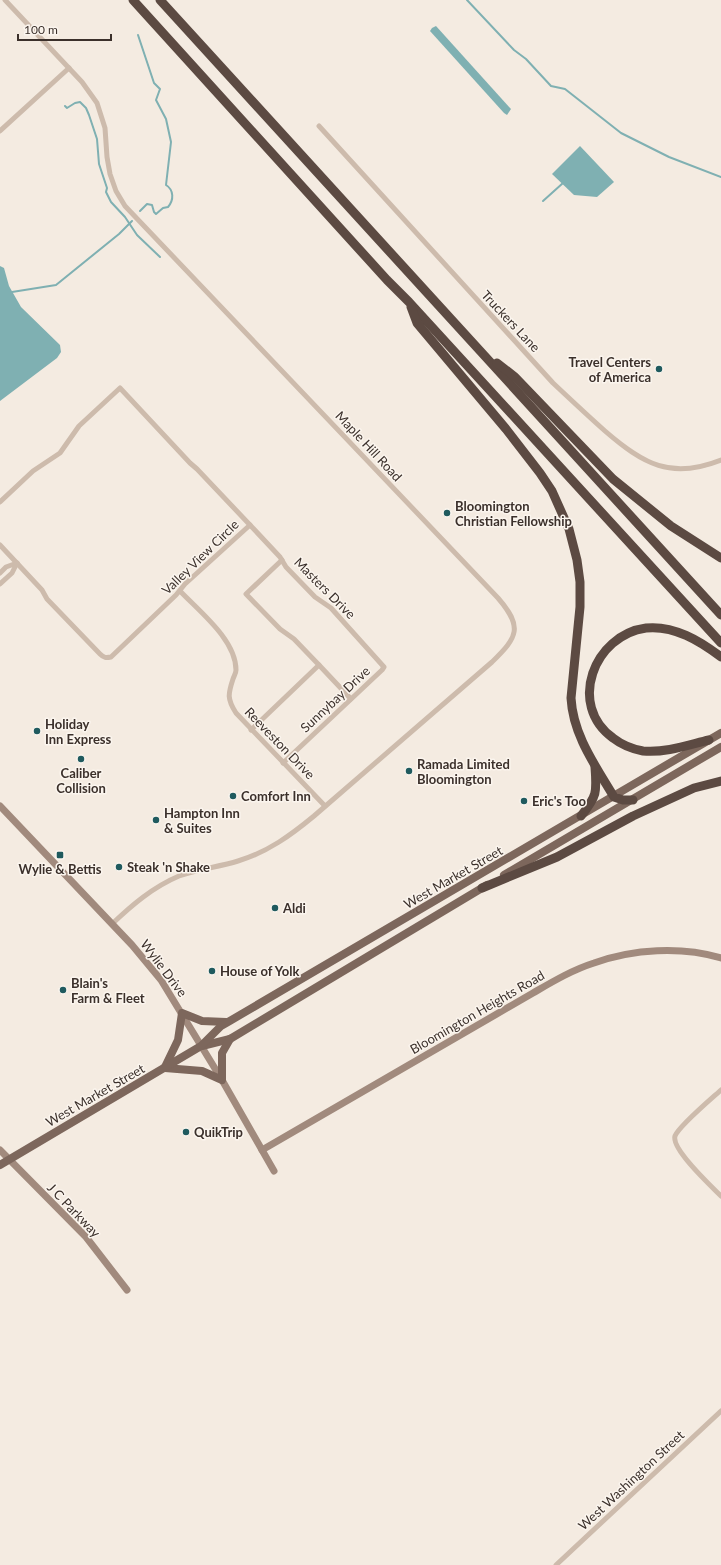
<svg xmlns="http://www.w3.org/2000/svg" width="721" height="1565" font-family="Lato,sans-serif">
<style>
.water{fill:#7fb0b2}
.lines{fill:none;stroke-linecap:round;stroke-linejoin:round}
.stream{stroke:#7fb0b2;stroke-width:2}
.street{stroke:#cdbbac;stroke-width:5}
.secondary{stroke:#a18a7d;stroke-width:7}
.primary{stroke:#7d675c;stroke-width:8}
.highway{stroke:#5c4a42;stroke-width:9}
.poi-dot{fill:#1f5a5e;stroke:#fbf5ee;stroke-width:1.5}
.labels{text-anchor:middle;stroke-width:3;stroke-linejoin:round;paint-order:stroke}
.street-label{font-size:13px;fill:#3b302b;stroke:#fbf5ee}
.poi-label{font-size:13px;font-weight:bold;fill:#3b302b;stroke:#fbf5ee;text-anchor:start}
</style>
<rect width="100%" height="100%" fill="#f4ebe1"/>
<g class="water">
<polygon points="436,26 511,109 507,115 504,113 430,31 432,28"/>
<polygon points="580,146 614,182 597,197 574,195 552,174"/>
<polygon points="0,266 4,268 9,286 21,307 60,345 61,352 57,358 0,401"/>
</g>
<g class="lines">
<g class="stream">
<polyline points="467,0 514,50 526,59 551,86 565,89 621,133 669,157 721,177"/>
<path d="M138,35L154,83L160,89L156,100L166,119L171,142L166,185C174,190 174,200 168,207L163,208L156,214L154,212L152,205L147,204L140,211"/>
<polyline points="65,106 67,108 75,103 80,102 86,108 89,115 97,139 99,164 107,188 106,192 111,202 125,217 137,235 160,257"/>
<polyline points="543,201 563,183"/>
<polyline points="12,292 56,285 119,234 132,221"/>
</g>
<g class="street">
<path d="M5,0L82,82L97,103L105,128L107,157L110,174L116,191L125,206L498,598C523,627 518,637 492,662L314,816C291,835 268,852 238,861C219,867 198,869 179,876C153,887 132,905 112,924"/>
<path d="M319,126L553,383C570,399 587,415 605,431C643,464 671,480 721,460"/>
<polyline points="0,131 69,68"/>
<path d="M0,502L33,471L60,453L79,426L120,388L190,463L197,469L250,525L185,584L176,595L111,657C106,658 104,658 100,654L47,599L42,590L0,545"/>
<polyline points="250,525 280,557 286,567 315,597 331,608 384,667 382,670 283,763"/>
<polyline points="0,573 6,567 17,563"/>
<polyline points="0,584 12,573 17,563"/>
<path d="M180,591C200,612 236,640 236,670C236,673 234,676 233,679C228,694 227,699 236,713L325,806"/>
<polyline points="319,665 351,699"/>
<polyline points="251,730 319,665 294,639 280,629 246,594 282,560"/>
<path d="M721,1090C711,1099 679,1126 675,1136C671,1149 711,1186 721,1196"/>
<polyline points="556,1565 721,1411"/>
</g>
<g class="secondary">
<polyline points="0,806 132,945 161,980 222,1080 274,1171"/>
<polyline points="0,1150 86,1237 127,1290"/>
<path d="M262,1150L533,993C552,982 572,970 594,963C633,949 681,946 721,958"/>
</g>
<g class="primary">
<polyline points="504,875 721,747"/>
<polyline points="202,1046 230,1039 487,885"/>
<polyline points="165,1067 178,1040 182,1013 202,1021 226,1022"/>
<polyline points="165,1068 202,1071 222,1080 222,1053 230,1039"/>
<polyline points="0,1165 201,1046 221,1026 228,1022 721,733"/>
</g>
<g class="highway">
<polyline points="133,0 387,280 409,302 721,643"/>
<polyline points="160,0 721,615"/>
<path d="M411,307L417,323L506,429L540,473L552,491L569,529L577,560L580,582V607L571,698C573,735 595,765 614,797L623,800H633"/>
<polyline points="497,363 515,377 613,479 671,526 721,558"/>
<path d="M709,740C688,745 666,753 643,751C632,749 622,745 613,738C567,705 594,635 646,628C674,625 700,641 721,657"/>
<path d="M581,816C597,796 597,793 595,767"/>
<polyline points="482,888 557,857 633,816 694,788 721,781"/>
</g>
</g>
<g class="poi-dot">
<circle cx="659" cy="369" r="4"/>
<circle cx="447" cy="513" r="4"/>
<circle cx="37" cy="731" r="4"/>
<circle cx="81" cy="759" r="4"/>
<circle cx="409" cy="771" r="4"/>
<circle cx="233" cy="796" r="4"/>
<circle cx="524" cy="801" r="4"/>
<circle cx="156" cy="820" r="4"/>
<rect x="56" y="851" width="8" height="8" rx="2"/>
<circle cx="119" cy="867" r="4"/>
<circle cx="275" cy="908" r="4"/>
<circle cx="212" cy="971" r="4"/>
<circle cx="63" cy="990" r="4"/>
<circle cx="186" cy="1132" r="4"/>
</g>
<g class="labels">
<g class="street-label">
<text transform="translate(511 321) rotate(47)" y="5">Truckers Lane</text>
<text transform="translate(369 446) rotate(47)" y="5">Maple Hill Road</text>
<text transform="translate(200 557) rotate(-44)" y="5">Valley View Circle</text>
<text transform="translate(325 588) rotate(45)" y="5">Masters Drive</text>
<text transform="translate(335 699) rotate(-43)" y="5">Sunnybay Drive</text>
<text transform="translate(280 743) rotate(46)" y="5">Reeveston Drive</text>
<text transform="translate(453 877) rotate(-30)" y="5">West Market Street</text>
<text transform="translate(164 968) rotate(53)" y="5">Wylie Drive</text>
<text transform="translate(477 1012) rotate(-30)" y="5">Bloomington Heights Road</text>
<text transform="translate(95 1095) rotate(-30)" y="5">West Market Street</text>
<text transform="translate(74 1210) rotate(46)" y="5">J C Parkway</text>
<text transform="translate(631 1480) rotate(-43)" y="5">West Washington Street</text>
</g>
<g class="poi-label">
<text x="651" y="367" text-anchor="end">Travel Centers<tspan x="651" dy="15">of America</tspan></text>
<text x="455" y="511">Bloomington<tspan x="455" dy="15">Christian Fellowship</tspan></text>
<text x="45" y="729">Holiday<tspan x="45" dy="15">Inn Express</tspan></text>
<text x="417" y="769">Ramada Limited<tspan x="417" dy="15">Bloomington</tspan></text>
<text x="81" y="778" text-anchor="middle">Caliber<tspan x="81" dy="15">Collision</tspan></text>
<text x="241" y="801">Comfort Inn</text>
<text x="532" y="806">Eric's Too</text>
<text x="164" y="818">Hampton Inn<tspan x="164" dy="15">&amp; Suites</tspan></text>
<text x="127" y="872">Steak 'n Shake</text>
<text x="60" y="874" text-anchor="middle">Wylie &amp; Bettis</text>
<text x="283" y="913">Aldi</text>
<text x="220" y="976">House of Yolk</text>
<text x="71" y="988">Blain's<tspan x="71" dy="15">Farm &amp; Fleet</tspan></text>
<text x="194" y="1137">QuikTrip</text>
</g>
</g>
<path d="M18 34v6h93v-6" fill="none" stroke="#3b302b" stroke-width="2"/>
<text x="24" y="34" font-size="12" fill="#3b302b" stroke="#fbf5ee" stroke-width="3" paint-order="stroke">100 m</text>
</svg>
